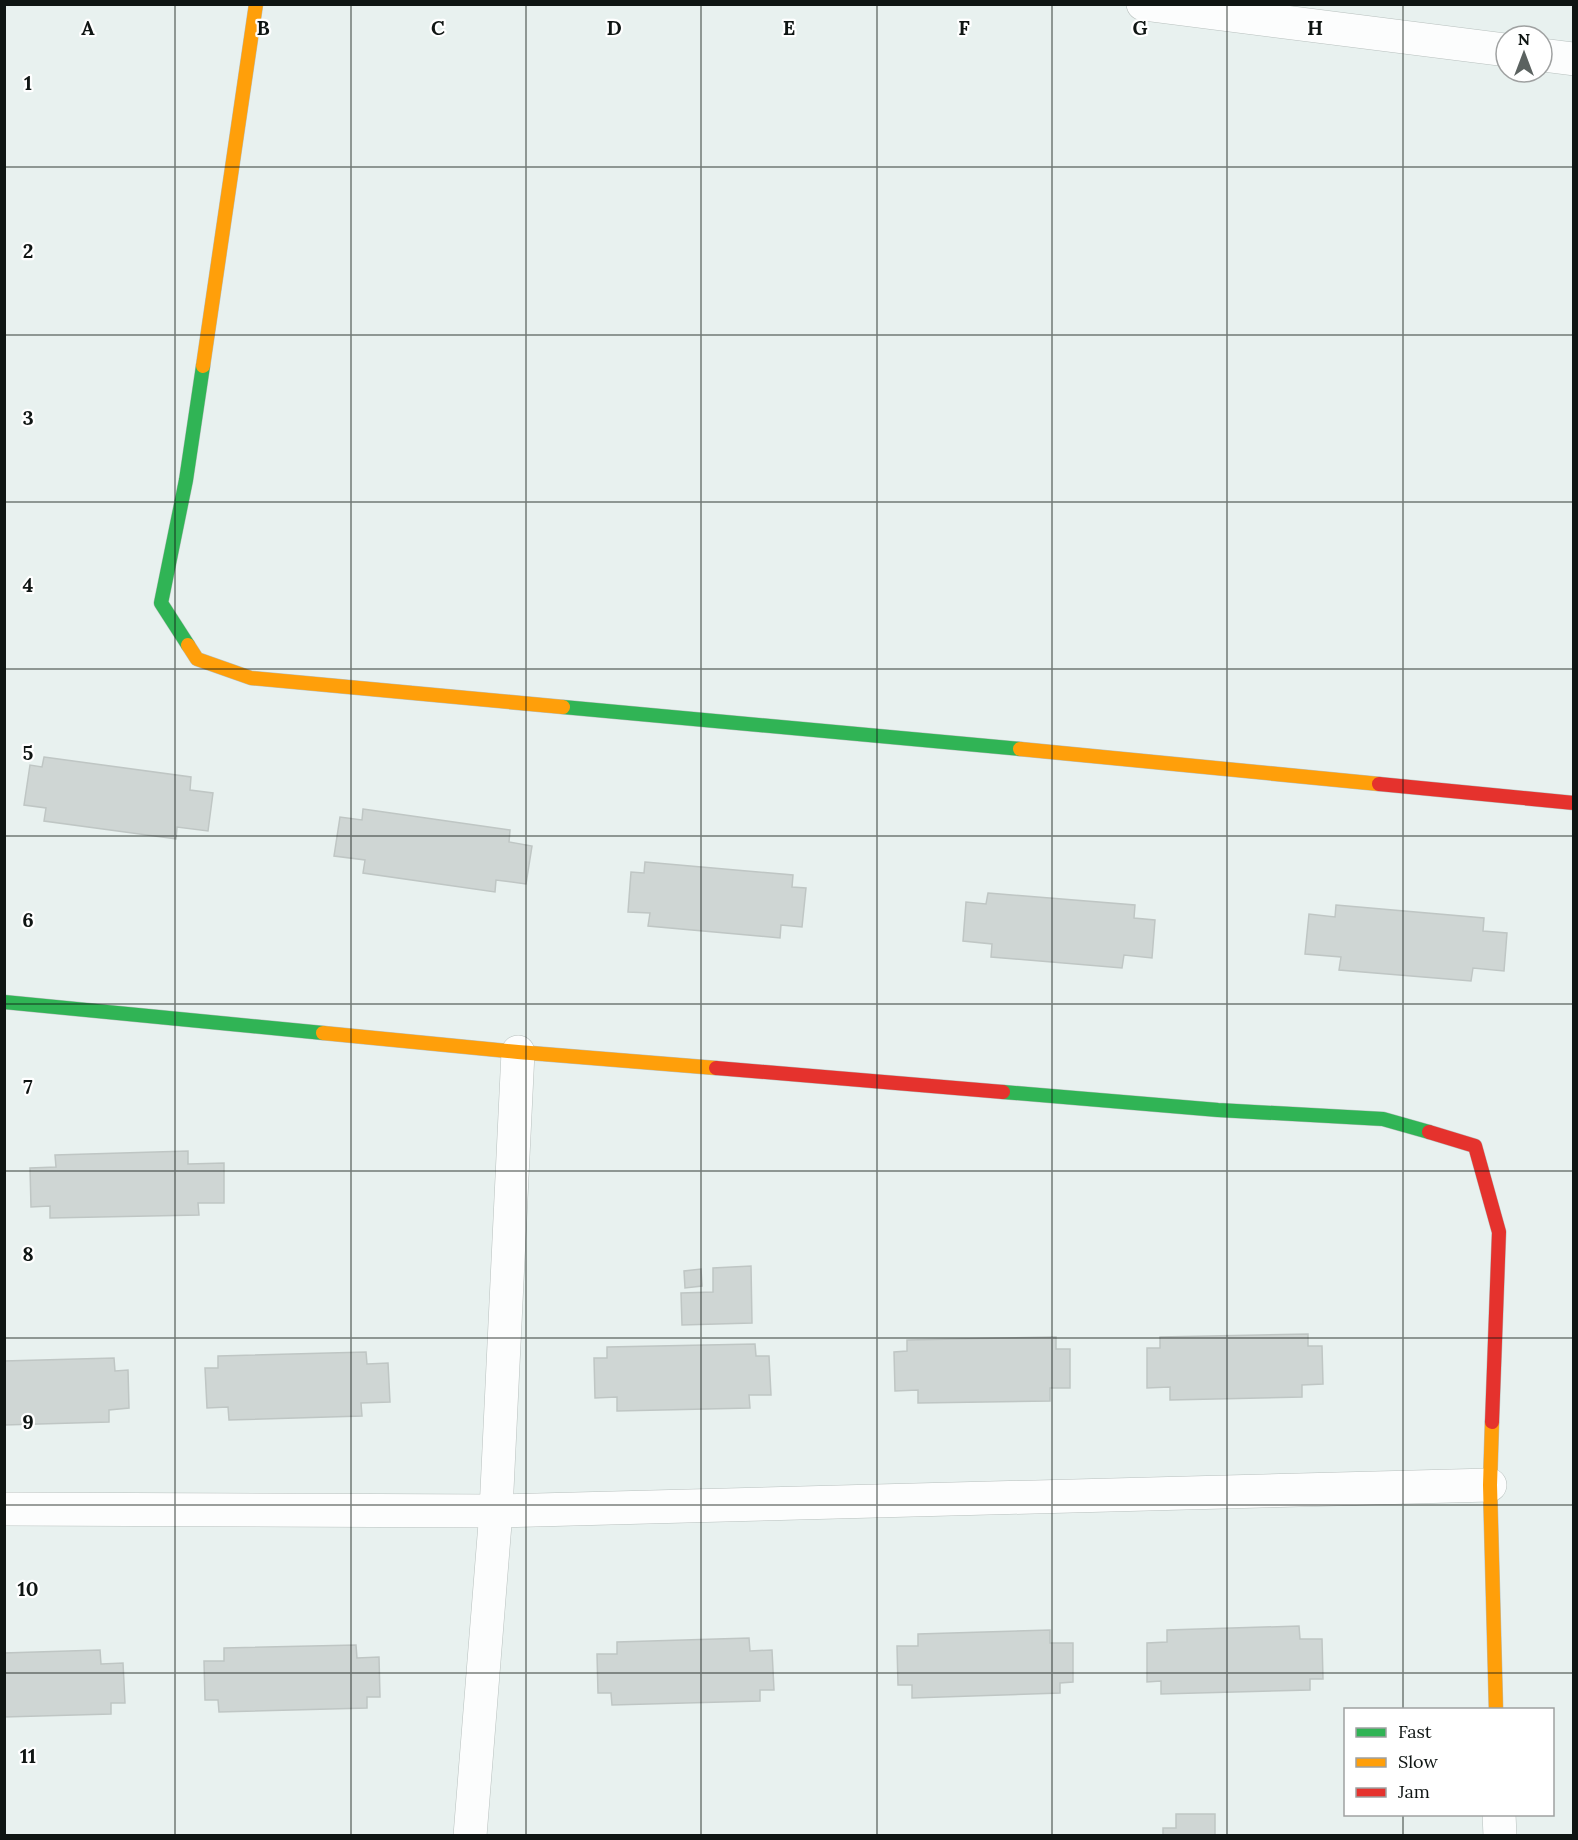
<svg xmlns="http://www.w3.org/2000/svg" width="1578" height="1840" font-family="Lora,serif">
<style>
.building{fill:#cfd6d4;stroke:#bfc6c4;stroke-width:1.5}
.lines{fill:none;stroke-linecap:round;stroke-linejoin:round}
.street-casing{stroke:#b8c0be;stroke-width:34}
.fast-casing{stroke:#b8c0be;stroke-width:15}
.slow-casing{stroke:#b8c0be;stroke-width:15}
.jam-casing{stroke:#b8c0be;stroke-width:15}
.street{stroke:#fcfdfd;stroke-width:33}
.fast{stroke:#30b455;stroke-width:14}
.slow{stroke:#ff9f0a;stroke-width:14}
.jam{stroke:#e5322d;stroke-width:14}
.grid{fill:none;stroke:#0f1513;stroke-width:1.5;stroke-opacity:0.55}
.grid-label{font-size:20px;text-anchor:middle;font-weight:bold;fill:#0f1513;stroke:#fff;stroke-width:4.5;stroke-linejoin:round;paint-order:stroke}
</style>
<rect width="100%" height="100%" fill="#e8f1ef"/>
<g class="building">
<polygon points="44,757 191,777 190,790 213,793 208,831 177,827 176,839 44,821 46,808 24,805 30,765 42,767"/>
<polygon points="363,809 510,830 509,842 532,846 526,884 496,880 495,892 363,873 365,860 334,856 340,817 362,820"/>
<polygon points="645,862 793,875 792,887 806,888 802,927 781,925 780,938 648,926 650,913 628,912 631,872 644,873"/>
<polygon points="988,893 1135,905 1134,918 1155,920 1152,958 1124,955 1122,968 991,957 992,944 963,941 966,902 986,904"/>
<polygon points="1336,905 1484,918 1483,931 1507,933 1504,971 1473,968 1471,981 1339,970 1341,957 1305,954 1309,914 1335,917"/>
<polygon points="188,1151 188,1164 224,1163 224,1203 198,1203 199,1215 50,1218 50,1206 31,1207 30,1168 56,1167 55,1155"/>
<polygon points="751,1266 752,1323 682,1325 681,1293 713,1292 713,1268"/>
<polygon points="701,1269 702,1286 685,1288 684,1271"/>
<polygon points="1308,1334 1308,1346 1322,1346 1323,1384 1302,1385 1302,1397 1170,1400 1170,1387 1147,1388 1147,1348 1160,1348 1160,1337"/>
<polygon points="1056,1337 1056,1349 1070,1349 1070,1388 1050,1388 1050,1401 918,1403 918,1390 895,1391 894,1352 907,1351 907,1340"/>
<polygon points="755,1344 756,1356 769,1356 771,1395 749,1395 750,1408 617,1411 617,1397 595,1398 594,1358 607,1358 607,1347"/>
<polygon points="366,1352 367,1364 388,1363 390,1402 361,1403 362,1416 229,1420 228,1407 207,1408 205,1368 218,1368 218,1356"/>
<polygon points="114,1358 115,1371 128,1370 129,1408 109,1410 109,1422 4,1425 4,1361"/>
<polygon points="1299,1626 1300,1639 1322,1639 1323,1679 1310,1679 1310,1690 1161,1694 1161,1681 1147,1682 1147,1643 1167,1642 1167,1630"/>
<polygon points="1050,1630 1050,1643 1073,1643 1073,1682 1060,1683 1060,1693 912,1698 912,1685 898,1685 897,1646 918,1646 918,1634"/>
<polygon points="749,1638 750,1651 772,1650 774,1690 760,1690 760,1701 612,1705 611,1693 598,1693 597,1654 617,1654 617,1642"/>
<polygon points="356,1645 357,1658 379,1657 380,1697 367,1697 367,1708 219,1712 218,1700 205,1700 204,1661 224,1661 224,1648"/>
<polygon points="100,1650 101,1664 123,1663 125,1703 111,1703 111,1714 4,1717 4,1653"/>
<polygon points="1176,1814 1215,1814 1215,1835 1228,1836 1163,1836 1163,1828 1176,1828"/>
</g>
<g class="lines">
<g class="street-casing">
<g id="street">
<polyline points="1143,4 1506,50"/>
<polyline points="1542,55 1574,59"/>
<polyline points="4,1509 496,1511 1490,1485"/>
<polyline points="1499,1814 1500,1836"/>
<polyline points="470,1836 496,1511 518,1052"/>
</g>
</g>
<g class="fast-casing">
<g id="fast">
<polyline points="188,645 161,603 186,480 203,366"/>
<polyline points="563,707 1020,749"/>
<polyline points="4,1002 323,1033"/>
<polyline points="1003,1092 1218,1110 1383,1119 1429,1132"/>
</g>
</g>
<g class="slow-casing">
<g id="slow">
<polyline points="203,366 256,4"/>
<polyline points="188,645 197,659 251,678 563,707"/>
<polyline points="1020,749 1379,784"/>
<polyline points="323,1033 518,1052 716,1068"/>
<polyline points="1492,1422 1490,1485 1496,1710"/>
</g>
</g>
<g class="jam-casing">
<g id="jam">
<polyline points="1379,784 1574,803"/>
<polyline points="716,1068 1003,1092"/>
<polyline points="1429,1132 1475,1146 1499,1232 1492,1422"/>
</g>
</g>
<use href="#street" class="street"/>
<use href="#fast" class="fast"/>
<use href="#slow" class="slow"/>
<use href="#jam" class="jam"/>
</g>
<path class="grid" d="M175,4V1836M351,4V1836M526,4V1836M701,4V1836M877,4V1836M1052,4V1836M1227,4V1836M1403,4V1710M4,167H1574M4,335H1574M4,502H1574M4,669H1574M4,836H1574M4,1004H1574M4,1171H1574M4,1338H1574M4,1505H1574M4,1673H1574M1403,1814V1836"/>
<g class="grid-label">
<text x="88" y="35">A</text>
<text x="263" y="35">B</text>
<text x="438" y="35">C</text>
<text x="614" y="35">D</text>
<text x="789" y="35">E</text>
<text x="964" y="35">F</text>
<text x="1140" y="35">G</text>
<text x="1315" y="35">H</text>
<text x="28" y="90">1</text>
<text x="28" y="258">2</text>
<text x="28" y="425">3</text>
<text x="28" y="592">4</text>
<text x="28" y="760">5</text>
<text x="28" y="927">6</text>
<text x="28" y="1094">7</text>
<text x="28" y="1261">8</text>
<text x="28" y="1429">9</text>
<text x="28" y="1596">10</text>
<text x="28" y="1763">11</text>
</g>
<rect width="1578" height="1840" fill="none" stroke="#0f1513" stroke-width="12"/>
<rect x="1344" y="1708" width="210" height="108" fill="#ffffff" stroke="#9fa1a1" stroke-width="1.5"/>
<rect x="1356" y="1728" width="30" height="9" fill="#30b455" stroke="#9fa1a1" stroke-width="1.5"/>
<text x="1398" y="1738" font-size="18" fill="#0f1513">Fast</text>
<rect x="1356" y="1758" width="30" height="9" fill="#ff9f0a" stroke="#9fa1a1" stroke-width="1.5"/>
<text x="1398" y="1768" font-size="18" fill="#0f1513">Slow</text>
<rect x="1356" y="1788" width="30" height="9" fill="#e5322d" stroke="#9fa1a1" stroke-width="1.5"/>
<text x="1398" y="1798" font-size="18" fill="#0f1513">Jam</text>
<g transform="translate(1524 54)"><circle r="28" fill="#ffffff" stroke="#9fa1a1" stroke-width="1.5"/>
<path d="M0-4.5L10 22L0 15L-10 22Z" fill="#5b6260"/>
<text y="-9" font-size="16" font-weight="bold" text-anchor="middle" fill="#0f1513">N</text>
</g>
</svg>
